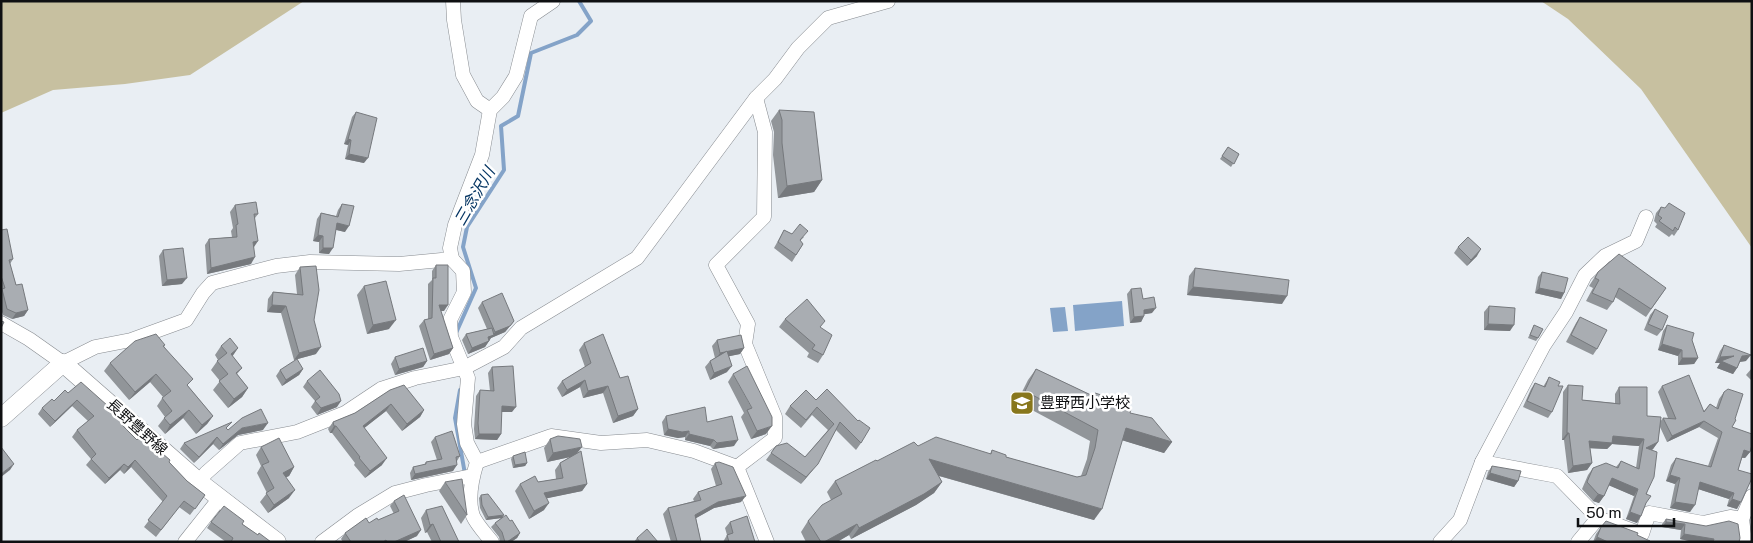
<svg xmlns="http://www.w3.org/2000/svg" width="1753" height="543" font-family="'Public Sans','Noto Sans JP',sans-serif">
<style>
.green{fill:#c7c0a0}
.water{fill:#84a3c8}
.lines{fill:none;stroke-linecap:round;stroke-linejoin:round}
.stream{stroke:#84a3c8;stroke-width:4}
.minor-casing{stroke:#878b90;stroke-width:15}
.major-casing{stroke:#878b90;stroke-width:19}
.minor{stroke:#fff;stroke-width:14}
.major{stroke:#fff;stroke-width:18}
.wall{fill:#919599}
.shaded-wall{fill:#76797d}
.building{fill:#a9adb2;stroke:#76797d}
.labels{text-anchor:middle;stroke-width:5;stroke-linejoin:round;paint-order:stroke}
.poi-label{font-size:15px;fill:#0f1012;stroke:#fff;text-anchor:start}
.street-label{font-size:15px;fill:#0f1012;stroke:#fff}
.water-label{font-size:16px;font-style:italic;fill:#043462;stroke:#fff}
</style>
<rect width="100%" height="100%" fill="#e9eef3"/>
<g class="green">
<polygon points="1,1 304,1 190,75 125,84 53,90 1,113"/>
<polygon points="1541,1 1752,1 1752,248 1641,89 1568,19"/>
</g>
<g class="water">
<polygon points="1122,301 1124,326 1075,331 1073,305"/>
<polygon points="1065,307 1068,331 1053,332 1050,308"/>
</g>
<g class="lines">
<g class="stream">
<polyline points="456,333 476,288 463,247 467,227 504,170 501,126 518,116 531,53 577,35 591,21 579,1"/>
<polyline points="460,390 455,418 465,474"/>
</g>
<g class="minor-casing">
<g id="minor">
<polyline points="453,1 454,20 463,75 477,101 490,110"/>
<path d="M452,259L463,271L464,292L450,320L451,337L468,378L464,424L467,443L477,462C472,478 467,499 473,516C477,525 486,534 492,542"/>
<polyline points="1,323 29,339 63,363 95,347 131,340 186,320 203,293 212,283 276,266 310,262 399,264 452,259 450,248 455,225 482,155 490,110 503,97 516,76 531,16 553,1"/>
<polyline points="477,462 551,436 601,443 647,440 694,451 737,467 767,542"/>
<polyline points="1482,462 1557,476 1598,518 1642,534 1649,513 1703,523 1730,517 1742,519 1745,542"/>
<polyline points="737,467 775,438 775,417 745,344 748,324 716,265 764,217 765,132 756,98"/>
<polyline points="199,482 206,473 240,443 297,432 345,413 381,389 415,378 464,368 504,347 521,328 637,258 756,98 775,79 798,48 828,18 888,1"/>
<polyline points="1742,519 1752,496"/>
<polyline points="185,542 220,498"/>
<polyline points="322,542 357,516 395,493 426,485 472,476"/>
<polyline points="1440,542 1460,520 1482,462 1544,345 1566,312 1585,275 1605,256 1636,241 1646,217"/>
<polyline points="1578,542 1598,518"/>
</g>
</g>
<g class="major-casing">
<polyline id="major" points="1,418 63,363 199,482 277,542"/>
</g>
<use href="#minor" class="minor"/>
<use href="#major" class="major"/>
</g>
<g class="wall">
<polygon points="779,110 822,180 814,192 778,198 773,155 774,132 771,121"/>
<polygon points="356,112 364,163 345,159 348,145 344,144 352,117"/>
<polygon points="1228,147 1239,154 1231,167 1220,159"/>
<polygon points="342,204 345,232 336,230 329,254 319,253 319,242 313,241 317,219 321,213 336,216 338,210"/>
<polygon points="235,205 258,214 255,218 254,247 251,264 207,274 205,245 209,239 232,237 231,231 233,228 230,212"/>
<polygon points="1661,207 1678,230 1674,236 1672,234 1669,237 1655,227 1657,224 1654,221 1656,213"/>
<polygon points="1,230 13,259 10,264 16,285 28,310 24,316 12,319 3,315 1,309"/>
<polygon points="784,230 792,234 804,237 800,241 803,244 792,262 774,248"/>
<polygon points="1458,247 1477,256 1467,266 1454,253"/>
<polygon points="163,250 182,284 162,286 159,256"/>
<polygon points="436,265 444,311 441,311 453,348 449,354 430,360 419,326 424,320 428,319 428,284 432,280 432,271"/>
<polygon points="300,267 314,320 316,354 294,360 281,313 267,312 268,299 273,292 297,294 295,275"/>
<polygon points="1195,268 1282,304 1187,295 1189,276"/>
<polygon points="1542,272 1564,293 1561,299 1535,293 1538,277"/>
<polygon points="1598,272 1666,288 1646,317 1615,297 1613,302 1607,310 1586,301 1593,288 1589,286"/>
<polygon points="364,286 389,329 367,334 357,295"/>
<polygon points="1131,289 1143,299 1152,313 1144,314 1144,316 1141,322 1130,323 1127,294"/>
<polygon points="482,302 514,321 505,332 491,338 485,347 468,354 462,340 466,334 487,329 478,308"/>
<polygon points="1489,306 1510,331 1484,330 1484,312"/>
<polygon points="1655,309 1662,330 1657,336 1644,330 1650,315"/>
<polygon points="1580,317 1597,349 1593,355 1566,342 1576,323"/>
<polygon points="785,319 820,327 823,355 818,363 807,357 809,353 779,327"/>
<polygon points="1534,325 1538,338 1536,341 1528,338"/>
<polygon points="1667,325 1692,340 1698,358 1694,364 1678,365 1678,356 1658,350 1663,331"/>
<polygon points="717,340 744,348 740,354 729,356 727,372 710,380 705,367 710,361 715,358 712,346"/>
<polygon points="584,343 620,378 638,409 633,416 613,423 603,393 583,398 580,387 562,397 557,388 562,381 585,367 579,350"/>
<polygon points="165,345 164,346 188,386 213,416 207,424 196,434 183,418 165,434 158,426 165,417 157,406 163,397 150,382 129,400 104,371 110,363"/>
<polygon points="1724,345 1746,361 1740,362 1737,368 1733,374 1717,368 1720,363 1715,363 1720,351"/>
<polygon points="221,346 238,348 232,356 242,368 237,374 248,388 242,397 228,408 213,390 220,381 211,370 218,360 215,355"/>
<polygon points="395,357 427,361 423,367 395,375 391,364"/>
<polygon points="492,367 512,412 501,412 501,434 497,440 475,439 474,429 476,396 480,390 490,391 488,373"/>
<polygon points="1752,368 1752,381 1746,375"/>
<polygon points="303,369 299,375 282,386 276,376 280,370"/>
<polygon points="1036,369 1093,396 1111,402 1130,413 1172,442 1164,453 1122,440 1094,520 939,476 942,482 934,493 916,505 851,539 849,535 837,542 806,542 801,532 808,521 831,500 827,492 835,481 877,461 918,446 990,454 992,450 1006,457 1077,477 1081,476 1087,459 1090,441 1017,402 1028,380"/>
<polygon points="733,374 766,434 751,439 741,417 744,413 728,382"/>
<polygon points="1549,377 1558,386 1552,412 1548,418 1523,407 1531,389 1535,383 1543,387"/>
<polygon points="307,381 337,407 317,415 311,407 315,401 303,387"/>
<polygon points="1568,385 1582,400 1615,403 1615,394 1619,387 1647,416 1660,422 1663,418 1668,418 1658,392 1662,386 1704,411 1710,404 1716,408 1719,399 1724,392 1732,427 1750,452 1745,458 1742,458 1738,470 1737,509 1727,506 1729,499 1698,489 1690,512 1670,508 1675,484 1666,481 1671,465 1676,458 1708,466 1718,438 1699,427 1667,442 1660,427 1658,442 1653,449 1652,450 1646,503 1637,523 1626,519 1634,496 1609,485 1604,496 1599,503 1593,501 1582,489 1588,475 1593,468 1616,467 1621,461 1636,468 1639,446 1612,444 1607,449 1590,448 1592,463 1587,470 1568,473 1564,440 1562,440 1563,392"/>
<polygon points="827,389 861,443 856,450 836,430 812,471 801,484 766,460 776,446 805,457 828,430 812,415 801,428 785,414 790,406 816,400"/>
<polygon points="390,390 424,410 420,417 402,431 386,411 364,428 382,465 365,478 354,465 355,463 332,433 330,433 328,429 333,422 355,413"/>
<polygon points="68,393 126,422 123,425 137,440 169,462 187,481 205,495 190,515 179,507 156,537 144,527 163,502 131,467 124,474 120,470 105,484 86,465 91,459 72,437 77,430 88,421 72,406 50,427 38,414 42,408"/>
<polygon points="666,416 707,422 734,446 713,449 710,446 685,440 685,437 678,438 664,435 662,422"/>
<polygon points="227,429 228,430 263,430 238,435 219,450 213,444 194,463 180,449 184,443"/>
<polygon points="435,437 460,456 457,461 453,471 411,480 410,473 413,467 424,465 426,462 437,460 431,442"/>
<polygon points="550,439 578,453 587,484 582,491 547,498 544,510 529,519 515,491 520,484 538,482 556,479 555,470 560,463 570,457 547,462 544,448"/>
<polygon points="261,447 294,467 289,476 286,477 289,498 268,513 260,502 267,493 257,473 261,466 256,455"/>
<polygon points="513,456 527,463 525,466 513,468 511,459"/>
<polygon points="715,463 741,502 714,508 696,518 701,542 671,542 663,514 668,508 694,501 693,499 698,492 716,486 711,469"/>
<polygon points="1492,466 1518,481 1514,487 1486,479 1488,472"/>
<polygon points="445,482 467,515 461,524 439,491"/>
<polygon points="481,495 502,518 520,533 517,538 511,542 500,542 499,537 491,527 495,523 501,518 486,520 480,508 479,498"/>
<polygon points="394,501 417,536 404,542 343,542 341,539 345,533 394,514 390,506"/>
<polygon points="426,510 459,542 432,542 427,532 425,533 421,518"/>
<polygon points="1666,519 1739,542 1694,542 1680,539 1681,530 1662,527 1662,524"/>
<polygon points="211,522 242,524 258,535 271,542 226,542 207,528"/>
<polygon points="730,522 755,542 723,542 727,535 725,528"/>
<polygon points="1601,527 1637,535 1649,542 1593,542 1596,534"/>
<polygon points="637,538 658,542 634,542"/>
</g>
<g class="shaded-wall">
<polygon points="348,139 351,140 348,145 344,144"/>
<polygon points="349,154 368,158 364,163 345,159"/>
<polygon points="822,180 814,192 778,198 787,186"/>
<polygon points="337,223 349,226 345,232 333,229"/>
<polygon points="318,235 323,236 319,242 313,241"/>
<polygon points="258,241 254,247 253,242"/>
<polygon points="323,248 333,248 329,254 319,253"/>
<polygon points="1481,249 1477,256 1467,266 1471,260"/>
<polygon points="255,257 251,264 207,274 211,268"/>
<polygon points="187,278 182,284 162,286 167,280"/>
<polygon points="1193,287 1287,296 1282,304 1187,295"/>
<polygon points="1539,288 1564,293 1561,299 1535,293"/>
<polygon points="272,305 286,306 281,313 267,312"/>
<polygon points="439,305 448,305 444,311 435,311"/>
<polygon points="1156,308 1152,313 1140,315 1144,310"/>
<polygon points="28,310 24,316 12,319 16,313"/>
<polygon points="1144,316 1141,322 1130,323 1134,317"/>
<polygon points="396,320 389,329 367,334 373,325"/>
<polygon points="514,321 505,332 491,338 485,347 468,354 472,348 488,337 493,335 495,332"/>
<polygon points="1488,324 1514,325 1510,331 1484,330"/>
<polygon points="1662,344 1682,350 1678,356 1658,350"/>
<polygon points="321,347 316,354 294,360 299,353"/>
<polygon points="238,348 232,357 231,354"/>
<polygon points="453,348 449,354 430,360 434,354"/>
<polygon points="744,348 740,354 716,359 720,353"/>
<polygon points="1751,355 1746,361 1738,362 1742,356"/>
<polygon points="1734,356 1737,368 1733,374 1717,368 1720,363 1715,363 1720,357"/>
<polygon points="1682,358 1698,358 1694,364 1678,365"/>
<polygon points="427,361 423,367 395,375 399,369"/>
<polygon points="732,366 727,372 710,380 714,373"/>
<polygon points="303,369 299,375 282,386 286,380"/>
<polygon points="156,374 150,382 129,400 135,392"/>
<polygon points="585,380 580,387 562,397 567,390"/>
<polygon points="608,386 603,393 583,398 588,391"/>
<polygon points="248,388 242,397 228,408 234,399"/>
<polygon points="77,400 72,406 50,427 55,421"/>
<polygon points="341,401 337,407 317,415 321,408"/>
<polygon points="391,404 386,411 358,433 363,426"/>
<polygon points="502,406 516,407 512,412 498,412"/>
<polygon points="638,409 633,416 613,423 618,416"/>
<polygon points="189,410 183,418 165,434 170,425"/>
<polygon points="424,410 420,417 402,431 407,424"/>
<polygon points="213,416 207,424 196,434 202,425"/>
<polygon points="1704,421 1699,427 1667,442 1672,436"/>
<polygon points="268,423 263,430 238,435 219,450 223,444 242,428"/>
<polygon points="334,426 336,426 332,433 330,433"/>
<polygon points="772,426 766,434 751,439 757,431"/>
<polygon points="1126,428 1172,442 1164,453 1118,439"/>
<polygon points="668,429 689,431 685,437 678,438 664,435"/>
<polygon points="1567,433 1569,433 1564,440 1562,440"/>
<polygon points="479,434 501,434 497,440 475,439"/>
<polygon points="689,434 714,440 710,446 685,440"/>
<polygon points="1613,436 1644,439 1639,446 1612,444 1607,449 1584,448 1589,441"/>
<polygon points="217,437 213,444 194,463 199,457"/>
<polygon points="738,440 734,446 713,449 717,443"/>
<polygon points="1658,442 1653,449 1642,455 1646,448"/>
<polygon points="582,447 575,456 547,462 553,453"/>
<polygon points="1744,450 1750,452 1745,458 1740,457"/>
<polygon points="387,458 382,465 365,478 370,471"/>
<polygon points="929,459 1102,509 1094,520 922,471"/>
<polygon points="135,460 131,467 124,474 128,467"/>
<polygon points="527,463 525,466 513,468 515,465"/>
<polygon points="1592,463 1587,470 1568,473 1573,466"/>
<polygon points="14,464 10,470 1,477 1,474"/>
<polygon points="124,464 120,470 105,484 109,478"/>
<polygon points="818,464 812,471 801,484 806,477"/>
<polygon points="457,465 453,471 411,480 415,474"/>
<polygon points="294,467 289,476 278,481 283,473"/>
<polygon points="1490,473 1518,481 1514,487 1486,479"/>
<polygon points="1670,475 1680,478 1675,484 1666,481"/>
<polygon points="1612,478 1638,489 1634,496 1608,485"/>
<polygon points="942,482 934,493 916,505 851,539 859,528"/>
<polygon points="1700,482 1734,493 1729,499 1695,488"/>
<polygon points="587,484 582,491 539,500 544,493"/>
<polygon points="295,490 289,498 268,513 274,505"/>
<polygon points="1598,494 1604,496 1599,503 1593,501"/>
<polygon points="746,496 741,502 714,508 691,521 695,515 718,502"/>
<polygon points="1732,499 1741,502 1737,509 1727,506"/>
<polygon points="1675,502 1695,505 1690,512 1670,508"/>
<polygon points="549,503 544,510 529,519 534,511"/>
<polygon points="1630,512 1641,516 1637,523 1626,519"/>
<polygon points="504,515 502,518 486,520 488,517"/>
<polygon points="1666,522 1685,524 1681,530 1662,527"/>
<polygon points="433,524 427,532 425,533 430,525"/>
<polygon points="857,524 849,535 837,542 824,542"/>
<polygon points="421,530 417,536 404,542 394,542"/>
<polygon points="520,533 517,538 511,542 507,542"/>
<polygon points="1684,534 1714,539 1712,542 1694,542 1680,539"/>
<polygon points="1597,537 1608,542 1594,542"/>
</g>
<g class="building">
<polygon points="779,110 814,112 822,180 787,186 782,143 782,120"/>
<polygon points="356,112 377,118 368,158 349,154 351,140 348,139"/>
<polygon points="1228,147 1239,154 1234,164 1222,156"/>
<polygon points="256,202 258,214 254,214 258,241 253,242 255,257 211,268 209,239 237,237 236,225 238,224 235,205"/>
<polygon points="1669,203 1685,213 1678,230 1675,227 1673,231 1659,221 1662,218 1658,215 1661,207 1665,208"/>
<polygon points="342,204 354,206 349,226 337,223 333,248 323,248 323,236 318,235 321,213 338,217"/>
<polygon points="800,224 808,231 800,240 803,244 796,255 778,242 784,230 792,234"/>
<polygon points="7,229 13,259 9,260 16,285 22,284 28,310 16,313 7,309 2,289 5,288 1,276 1,230"/>
<polygon points="1468,237 1481,249 1471,260 1458,247"/>
<polygon points="183,248 187,278 167,280 163,250"/>
<polygon points="1619,254 1666,288 1651,309 1619,288 1613,302 1592,293 1599,280 1595,278 1598,272"/>
<polygon points="436,265 448,265 448,305 439,305 453,348 434,354 424,320 432,318 433,278 436,278"/>
<polygon points="316,266 319,290 314,320 321,347 299,353 286,306 272,305 273,292 303,295 300,267"/>
<polygon points="1195,268 1289,280 1287,296 1193,287"/>
<polygon points="1542,272 1568,278 1564,293 1539,288"/>
<polygon points="386,281 396,320 373,325 364,286"/>
<polygon points="1141,288 1143,299 1154,297 1156,308 1144,310 1144,316 1134,317 1131,289"/>
<polygon points="502,293 514,321 510,326 495,332 482,302"/>
<polygon points="807,299 825,321 820,327 832,335 823,355 812,349 815,345 785,319"/>
<polygon points="1489,306 1515,308 1514,325 1488,324"/>
<polygon points="1655,309 1668,316 1662,330 1648,324"/>
<polygon points="1580,317 1607,330 1597,349 1571,335"/>
<polygon points="1,321 4,322 1,328"/>
<polygon points="1534,325 1543,329 1538,338 1530,335"/>
<polygon points="1667,325 1694,333 1692,340 1698,358 1682,358 1682,350 1662,344"/>
<polygon points="492,328 494,335 488,337 489,341 472,348 466,334"/>
<polygon points="156,334 165,345 163,346 193,379 187,385 213,416 202,425 189,410 170,425 164,418 172,411 162,398 171,391 156,374 135,392 110,363 135,341"/>
<polygon points="603,334 620,378 628,376 638,409 618,416 608,386 588,391 585,380 567,390 562,381 591,363 584,343"/>
<polygon points="741,335 744,348 720,353 717,340"/>
<polygon points="230,338 238,348 231,354 242,368 236,373 248,388 234,399 219,381 228,374 217,361 227,353 221,346"/>
<polygon points="1724,345 1751,355 1742,356 1737,368 1721,361 1734,356 1720,357"/>
<polygon points="423,348 427,361 399,369 395,357"/>
<polygon points="727,351 732,366 714,373 710,361"/>
<polygon points="297,359 303,369 286,380 280,370"/>
<polygon points="513,366 516,407 502,406 501,434 479,434 478,423 480,390 494,391 492,367"/>
<polygon points="747,366 772,417 772,426 757,431 747,410 752,408 733,374"/>
<polygon points="1036,369 1093,396 1095,393 1111,398 1111,402 1131,409 1130,413 1152,418 1172,442 1126,428 1102,509 929,459 942,482 924,494 859,528 857,524 824,542 821,542 808,521 822,505 842,494 835,481 876,460 877,461 914,442 918,446 936,437 991,454 992,450 1006,455 1006,457 1077,477 1086,475 1095,448 1098,430 1025,391"/>
<polygon points="320,370 339,394 341,401 321,408 315,401 320,397 307,381"/>
<polygon points="1689,375 1704,412 1710,404 1718,409 1724,392 1728,389 1743,394 1735,419 1736,420 1732,427 1752,434 1752,445 1750,452 1744,450 1738,470 1752,474 1752,478 1741,502 1732,499 1734,493 1700,482 1695,505 1675,502 1680,478 1670,475 1676,458 1711,467 1722,432 1704,421 1672,436 1663,418 1676,419 1662,386"/>
<polygon points="1549,377 1560,382 1558,386 1563,386 1552,412 1527,401 1535,383 1545,387"/>
<polygon points="81,382 126,422 122,425 137,440 141,435 170,460 169,462 187,481 205,495 195,509 184,501 161,530 148,520 167,496 135,460 128,467 124,464 109,478 91,459 96,454 77,430 94,416 77,400 55,421 42,408 52,399 54,401 65,390 68,393"/>
<polygon points="404,385 424,410 407,424 391,404 363,426 387,458 370,471 359,458 360,457 336,426 334,426 333,422 355,413 390,390"/>
<polygon points="1568,385 1583,386 1582,400 1620,404 1619,387 1647,387 1647,416 1661,417 1658,442 1646,448 1657,452 1654,477 1646,494 1651,496 1646,503 1641,516 1630,512 1638,489 1612,478 1604,496 1598,494 1587,482 1593,468 1606,463 1618,468 1621,461 1639,469 1644,439 1613,436 1612,443 1589,441 1592,463 1573,466 1569,433 1567,433"/>
<polygon points="827,389 858,421 859,420 870,428 861,443 840,422 818,464 806,477 771,453 776,446 787,443 805,457 834,424 817,407 806,420 790,406 806,390 816,400"/>
<polygon points="705,407 707,422 732,416 738,440 717,443 714,440 689,434 689,431 682,432 668,429 666,416"/>
<polygon points="261,409 268,423 242,428 223,444 217,437 199,457 184,443 232,422 226,428 228,430 242,418"/>
<polygon points="452,431 460,456 456,457 457,465 415,474 413,467 426,464 426,462 442,459 435,437"/>
<polygon points="558,436 580,439 582,447 553,453 550,439"/>
<polygon points="279,438 294,467 283,473 295,490 274,505 266,493 274,488 262,465 269,462 261,447"/>
<polygon points="1,447 14,464 1,474"/>
<polygon points="581,451 587,484 544,493 549,503 534,511 520,484 535,476 538,482 563,478 560,463"/>
<polygon points="525,452 527,463 515,465 513,456"/>
<polygon points="719,462 733,467 746,496 718,502 695,515 701,542 672,542 677,541 668,508 701,500 698,492 722,484 715,463"/>
<polygon points="1492,466 1521,471 1518,481 1490,473"/>
<polygon points="462,479 467,515 445,482"/>
<polygon points="488,494 504,515 488,517 482,505 481,495"/>
<polygon points="404,495 421,530 394,542 387,542 386,540 383,542 351,542 345,533 366,518 369,523 377,518 378,520 399,511 394,501"/>
<polygon points="224,506 244,521 242,524 258,535 259,533 271,542 231,542 233,538 211,522"/>
<polygon points="442,506 459,542 441,542 433,524 430,525 426,510"/>
<polygon points="506,515 510,521 512,520 520,533 507,542 505,542 502,532 495,523"/>
<polygon points="747,516 755,542 729,542 727,535 733,533 730,522"/>
<polygon points="1666,519 1706,526 1729,521 1738,524 1740,538 1739,542 1713,542 1714,539 1684,534 1685,524 1666,522"/>
<polygon points="1606,521 1638,533 1637,535 1650,541 1608,542 1597,537 1601,527"/>
<polygon points="647,529 658,542 640,542 637,538"/>
</g>
<defs>
<g id="school-square" transform="scale(1.25)"><rect x="-9" y="-9" width="18" height="18" rx="4" fill="#88771c" stroke="#fff"/><path d="M0-5L7-2L0 1L-7-2ZM-4 1L0 2.5L4 1V4Q0 6-4 4Z" fill="#fff"/></g>
</defs>
<g fill-rule="evenodd">
<use href="#school-square" x="1022" y="403"/>
</g>
<g class="labels">
<g class="poi-label">
<text x="1040" y="408">豊野西小学校</text>
</g>
<g class="street-label">
<text transform="translate(137 427) rotate(42)" y="5">長野豊野線</text>
</g>
<g class="water-label">
<text transform="translate(474 196) rotate(-60)" y="6">三念沢川</text>
</g>
</g>
<rect width="1753" height="543" fill="none" stroke="#0f1012" stroke-width="5"/>
<path d="M1578 518v8h96v-8" fill="none" stroke="#0f1012" stroke-width="2.5"/>
<text x="1586" y="518" font-size="15" fill="#0f1012" stroke="#ffffff" stroke-width="4" paint-order="stroke">50 m</text>
</svg>
